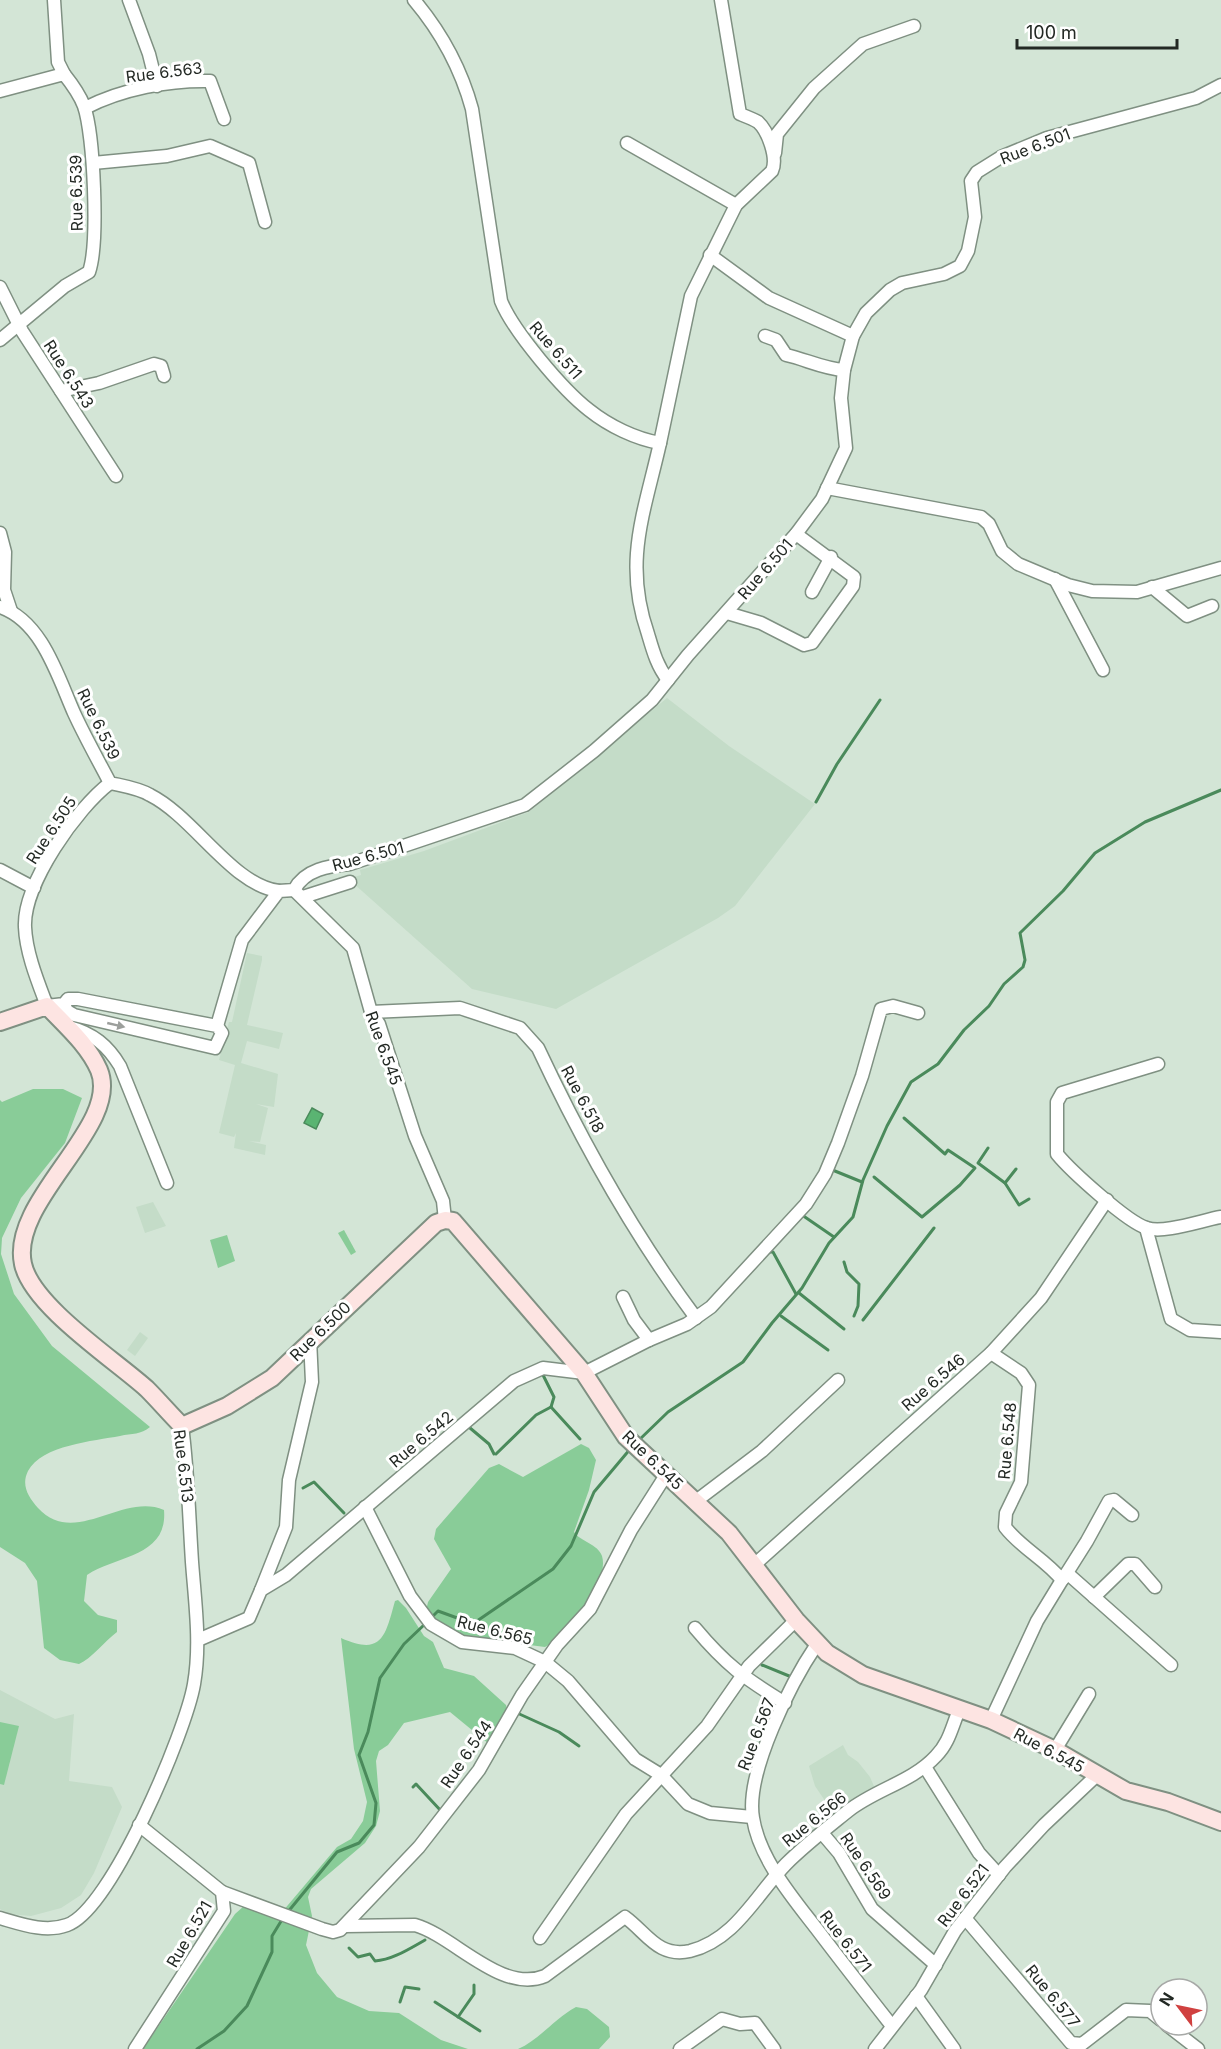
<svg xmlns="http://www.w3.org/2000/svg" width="1221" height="2049" font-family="Inter,sans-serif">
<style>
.built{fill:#c4dcc8}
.green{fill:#89cc98}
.water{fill:#5ab472;stroke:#4a8a5b;stroke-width:1.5}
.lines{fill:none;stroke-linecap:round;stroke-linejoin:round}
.stream{stroke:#4a8a5b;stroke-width:3}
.street-casing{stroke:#7f9082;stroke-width:15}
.secondary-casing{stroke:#7f9082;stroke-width:20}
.street{stroke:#fff;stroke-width:12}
.secondary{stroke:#fde4e2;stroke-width:16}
.oneway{fill:#9c9f9c}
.labels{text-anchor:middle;stroke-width:6;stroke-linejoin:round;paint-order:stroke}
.street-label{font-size:16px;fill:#232924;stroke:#fff}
</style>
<rect width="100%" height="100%" fill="#d3e5d6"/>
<g class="built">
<polygon points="667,698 729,746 815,804 735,906 718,918 556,1009 472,989 353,883 351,878 361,875 360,870 424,851 529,812"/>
<polygon points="247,953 262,956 262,960 247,1025 283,1033 279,1049 247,1041 241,1063 278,1074 274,1107 256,1104 268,1108 260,1142 249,1141 266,1145 265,1155 234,1148 236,1133 234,1137 219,1133 235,1065 219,1060 229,1022 232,1022"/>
<polygon points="153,1202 166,1226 145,1233 136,1207"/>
<polygon points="140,1332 148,1338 135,1356 127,1350"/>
<polygon points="0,1690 55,1719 74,1714 69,1781 112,1787 122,1807 94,1873 81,1895 61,1908 31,1916 10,1914 0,1909"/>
<polygon points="843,1745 848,1755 858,1762 870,1777 876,1791 836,1817 815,1786 809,1766"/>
</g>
<g class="green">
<path d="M33,1089H63L82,1098L65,1143L21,1198L2,1238L1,1254L14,1294L52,1346L150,1427C141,1435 132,1433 120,1436C94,1441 42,1445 28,1471C21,1485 28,1497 38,1508C75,1548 122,1492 164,1510C168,1557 117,1555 87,1575L84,1601L98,1615L117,1620V1632C105,1641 91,1659 79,1664L60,1660L44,1648L37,1581L25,1563L0,1547V1100L2,1102Z"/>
<polygon points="344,1230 356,1252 351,1255 338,1233"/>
<polygon points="227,1235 235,1261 218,1268 210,1240"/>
<path d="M581,1444L589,1448L596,1460L589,1490L574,1532C581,1542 598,1544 602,1556C610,1583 568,1636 545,1647L452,1635L444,1631L426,1611L428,1602L451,1569L434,1539L436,1529L489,1468L499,1464L523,1477Z"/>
<path d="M398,1600L406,1608L424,1636L433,1642L444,1668L474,1676L506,1705L507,1710L489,1744L450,1712L404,1723L388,1745L379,1751L376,1761L380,1811L376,1826L365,1843L311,1889L308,1897L312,1916L306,1945L317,1973L337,1997L369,2011L399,2013L441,2040L468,2049H143L235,1914L244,1906L277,1918L337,1847L351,1839L363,1821L367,1802L354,1749L341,1638C382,1656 385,1637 395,1601Z"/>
<polygon points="0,1722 19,1726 4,1785 0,1784"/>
<path d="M576,2007L587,2009L609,2027L610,2037L599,2049H518C539,2040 554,2019 576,2007Z"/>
</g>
<polygon class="water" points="312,1108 323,1114 316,1129 304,1123"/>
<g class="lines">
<g class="stream">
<polyline points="816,802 837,764 880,700"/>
<polyline points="988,1148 978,1163 1005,1183 1019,1205 1029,1199"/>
<polyline points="830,1169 862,1182"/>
<polyline points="874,1177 922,1217 960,1185 975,1168 948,1150 945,1154 904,1118"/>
<polyline points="1005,1183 1016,1169"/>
<polyline points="802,1215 834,1237"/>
<polyline points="767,1252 773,1252 796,1294"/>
<polyline points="844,1262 847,1272 859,1284 858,1306 854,1316"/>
<polyline points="799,1293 844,1329"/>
<polyline points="781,1316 828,1350"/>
<polyline points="863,1320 934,1228"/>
<polyline points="543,1375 554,1397 551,1407"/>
<polyline points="551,1407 580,1439"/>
<polyline points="470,1428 489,1444 494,1454"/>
<polyline points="638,1441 668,1412 743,1362 772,1323 802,1288 829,1243 853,1217 863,1180 887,1126 911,1082 938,1064 964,1030 989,1006 1004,984 1023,967 1025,960 1020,933 1063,891 1095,853 1145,822 1221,790"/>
<polyline points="496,1454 536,1415 551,1407"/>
<polyline points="303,1488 314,1482 344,1513"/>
<polyline points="430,1619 438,1611 471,1623 477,1621 553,1569 571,1546 594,1492 631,1448"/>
<polyline points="762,1665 794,1678"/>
<polyline points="515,1712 559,1732 579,1746"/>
<polyline points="413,1787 416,1784 442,1812"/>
<polyline points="287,1913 337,1852 359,1843 374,1825 376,1803 359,1755 368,1732 380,1678 404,1644 425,1624"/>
<path d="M349,1948L358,1957L370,1954L375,1961C392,1960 409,1949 425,1940"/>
<polyline points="400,2002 405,1987 419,1989"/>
<polyline points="435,2002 480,2031"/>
<polyline points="458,2017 474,1994 474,1985"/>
<polyline points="197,2049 224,2031 247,2006 272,1952 272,1936 283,1918"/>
</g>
<g class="street-casing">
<g id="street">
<polyline points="54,0 58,62 64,74"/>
<polyline points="129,0 149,54 157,86"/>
<path d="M414,0C441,32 461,69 472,109L501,301C513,331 563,390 589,410C609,426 636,439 660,443C644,514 623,562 648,634C653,651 657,666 668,680"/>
<path d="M0,91L64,74C72,84 79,93 84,106C94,135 99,243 89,272L65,286L0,340"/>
<path d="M85,108C122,89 169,80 210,81L224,119"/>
<polyline points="627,143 736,205"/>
<polyline points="775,153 777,134 814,88 863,44 914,26"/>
<polyline points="93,163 167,156 210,146 249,163 265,222"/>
<polyline points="710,255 769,298 853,336"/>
<polyline points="0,287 22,331 116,476"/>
<path d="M765,336L776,340L786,355C805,359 824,369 844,370"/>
<polyline points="61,391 99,383 154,364 161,366 164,376"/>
<path d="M660,443L691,296L736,205L772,171C778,158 768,131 758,122C753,119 745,116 740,114L721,0"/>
<polyline points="827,488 981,517 989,524 1002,551 1018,564 1068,585 1092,591 1137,592 1221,568"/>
<polyline points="0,533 5,552 4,590 11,611"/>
<polyline points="1055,579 1103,670"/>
<polyline points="1152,587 1187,616 1212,606"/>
<polyline points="812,592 831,557"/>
<path d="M0,607C42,621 58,677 74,713C85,737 98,760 110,783C123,786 138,788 150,795C194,817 233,886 279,891"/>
<polyline points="727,613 761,623 804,645 812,643 853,586 854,577 796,534"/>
<polyline points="0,870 34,888"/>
<polyline points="294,890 353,948 371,1012 379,1024 415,1136 443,1201 445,1220"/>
<polyline points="303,897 350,882"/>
<path d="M64,1004L67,1011L74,1015L215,1048L222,1033L217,1026L78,999H68L64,1004L47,1006C38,982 26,953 25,927C23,884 77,808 110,783"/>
<path d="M371,1012L460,1008L520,1028L538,1048C582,1142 634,1235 696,1318"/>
<path d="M217,1026L242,940L279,891L294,890C305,869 329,866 350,864L525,805L594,751L652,700L688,655L796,534L822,499L846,448L841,398L844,370L853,336L866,313L890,290L902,283L944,274L960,266L968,251L975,217L971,181L977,172L1001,157L1047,138L1196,98L1221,85"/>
<path d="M69,1027C93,1033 108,1046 120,1066L167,1183"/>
<path d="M1158,1064L1062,1093L1057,1102V1154C1070,1170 1128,1223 1147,1228C1163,1234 1203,1220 1221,1217"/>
<polyline points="1146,1228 1171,1319 1190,1330 1221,1332"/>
<polyline points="649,1340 687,1324 711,1307 806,1204 825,1174 838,1143 862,1076 881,1009 893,1006 918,1013"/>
<path d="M991,1353L1021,1373L1029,1385L1021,1482L1006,1513L1005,1527C1021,1548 1045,1559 1062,1580L1037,1621L991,1720"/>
<polyline points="696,1501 762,1451 838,1380"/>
<polyline points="365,1507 410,1596 431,1624 462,1642 515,1648 545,1662 568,1681 635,1759 661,1775 688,1804 710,1813 752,1817"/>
<polyline points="754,1565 991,1353 1041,1298 1107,1200"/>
<polyline points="1067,1573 1171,1665"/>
<polyline points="1063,1579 1087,1541 1109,1501 1114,1500 1132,1515"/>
<polyline points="261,1590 286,1527 289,1480 312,1382 310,1339"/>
<polyline points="1094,1597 1128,1564 1135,1564 1155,1587"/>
<path d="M695,1628C726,1665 744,1678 785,1703"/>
<polyline points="198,1640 249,1618 261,1590 286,1575 514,1381 543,1368 584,1373 649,1340 634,1320 623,1297"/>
<path d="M817,1644C792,1681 745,1772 753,1818C759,1858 792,1897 816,1928C841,1961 866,1993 892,2026"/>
<polyline points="1055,1750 1089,1694"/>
<polyline points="925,1767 979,1853 999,1875"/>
<polyline points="822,1833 839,1853 872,1909 936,1965"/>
<polyline points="222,1892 322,1929 333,1932 340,1930 419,1847 479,1770 522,1695 557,1645 590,1609 631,1530 666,1475"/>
<path d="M0,1918C21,1924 45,1933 67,1925C111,1910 186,1731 194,1684C201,1644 195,1602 192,1562C189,1516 188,1471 182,1426"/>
<polyline points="965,1918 1071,2043 1082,2044 1126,2010 1150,2011 1161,2020"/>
<path d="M345,1926L415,1925C454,1936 501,1994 545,1976L625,1917C647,1933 658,1958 690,1951C735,1940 756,1895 786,1864C805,1845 827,1828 848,1811C876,1789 912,1782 936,1756C950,1742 952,1725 960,1708"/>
<polyline points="540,1938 626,1814 707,1726 749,1666 796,1620"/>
<polyline points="916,1996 954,2049"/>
<polyline points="1167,2025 1198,2049"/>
<polyline points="135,2049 224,1911 222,1892 139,1825"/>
<polyline points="680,2049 722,2019 740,2024 755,2023 774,2049"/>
<polyline points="875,2049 921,1990 955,1931 1005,1867 1044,1825 1096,1776"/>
</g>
</g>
<g class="secondary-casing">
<path id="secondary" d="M0,1022L47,1006C66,1026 88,1045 99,1070C122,1126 9,1200 23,1264C32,1306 115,1360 147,1389C159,1401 170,1414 182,1426L227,1406L272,1378L436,1223L445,1220L453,1221L584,1373L626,1437L729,1533L796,1620L827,1653L863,1675L991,1720L1055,1750L1126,1791L1168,1802L1221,1822"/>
</g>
<use href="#street" class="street"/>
<use href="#secondary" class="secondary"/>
</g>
<defs><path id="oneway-solid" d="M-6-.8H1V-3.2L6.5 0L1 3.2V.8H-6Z" transform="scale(1.5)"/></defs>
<use class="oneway" href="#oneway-solid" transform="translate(116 1025) rotate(13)"/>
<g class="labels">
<g class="street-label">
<text transform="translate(164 72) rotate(-7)" y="6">Rue 6.563</text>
<text transform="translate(1035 146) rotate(-21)" y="6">Rue 6.501</text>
<text transform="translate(76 193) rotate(-91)" y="6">Rue 6.539</text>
<text transform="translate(556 350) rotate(49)" y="6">Rue 6.511</text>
<text transform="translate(69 374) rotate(57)" y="6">Rue 6.543</text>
<text transform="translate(765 569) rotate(-49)" y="6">Rue 6.501</text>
<text transform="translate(99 724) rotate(64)" y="6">Rue 6.539</text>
<text transform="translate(51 830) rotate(-57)" y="6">Rue 6.505</text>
<text transform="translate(368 856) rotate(-15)" y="6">Rue 6.501</text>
<text transform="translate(384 1048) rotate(70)" y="6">Rue 6.545</text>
<text transform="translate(583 1099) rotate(62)" y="6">Rue 6.518</text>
<text transform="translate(320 1331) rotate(-44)" y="6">Rue 6.500</text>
<text transform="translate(933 1382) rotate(-41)" y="6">Rue 6.546</text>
<text transform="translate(421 1439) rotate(-40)" y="6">Rue 6.542</text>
<text transform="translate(1007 1441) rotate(-85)" y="6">Rue 6.548</text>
<text transform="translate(653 1460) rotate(44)" y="6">Rue 6.545</text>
<text transform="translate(184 1466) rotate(83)" y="6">Rue 6.513</text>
<text transform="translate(495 1630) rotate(14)" y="6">Rue 6.565</text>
<text transform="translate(756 1734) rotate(-69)" y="6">Rue 6.567</text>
<text transform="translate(1049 1750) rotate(28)" y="6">Rue 6.545</text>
<text transform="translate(466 1754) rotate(-56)" y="6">Rue 6.544</text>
<text transform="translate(814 1819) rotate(-39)" y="6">Rue 6.566</text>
<text transform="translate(866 1866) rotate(56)" y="6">Rue 6.569</text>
<text transform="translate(963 1895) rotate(-53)" y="6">Rue 6.521</text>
<text transform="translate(189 1934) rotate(-60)" y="6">Rue 6.521</text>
<text transform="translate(846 1941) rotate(52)" y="6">Rue 6.571</text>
<text transform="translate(1053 1996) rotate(51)" y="6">Rue 6.577</text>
</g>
</g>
<g transform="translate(1179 2007) rotate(302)"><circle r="28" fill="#ffffff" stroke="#a7a9a7" stroke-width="1.5"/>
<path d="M0-4.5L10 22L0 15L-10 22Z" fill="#d04140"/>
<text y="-9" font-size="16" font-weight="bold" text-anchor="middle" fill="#232924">N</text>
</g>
<path d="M1017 39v9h160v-9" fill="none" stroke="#232924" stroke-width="3"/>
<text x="1026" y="39" font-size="18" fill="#232924" stroke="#ffffff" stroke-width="4.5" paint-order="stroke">100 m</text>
</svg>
